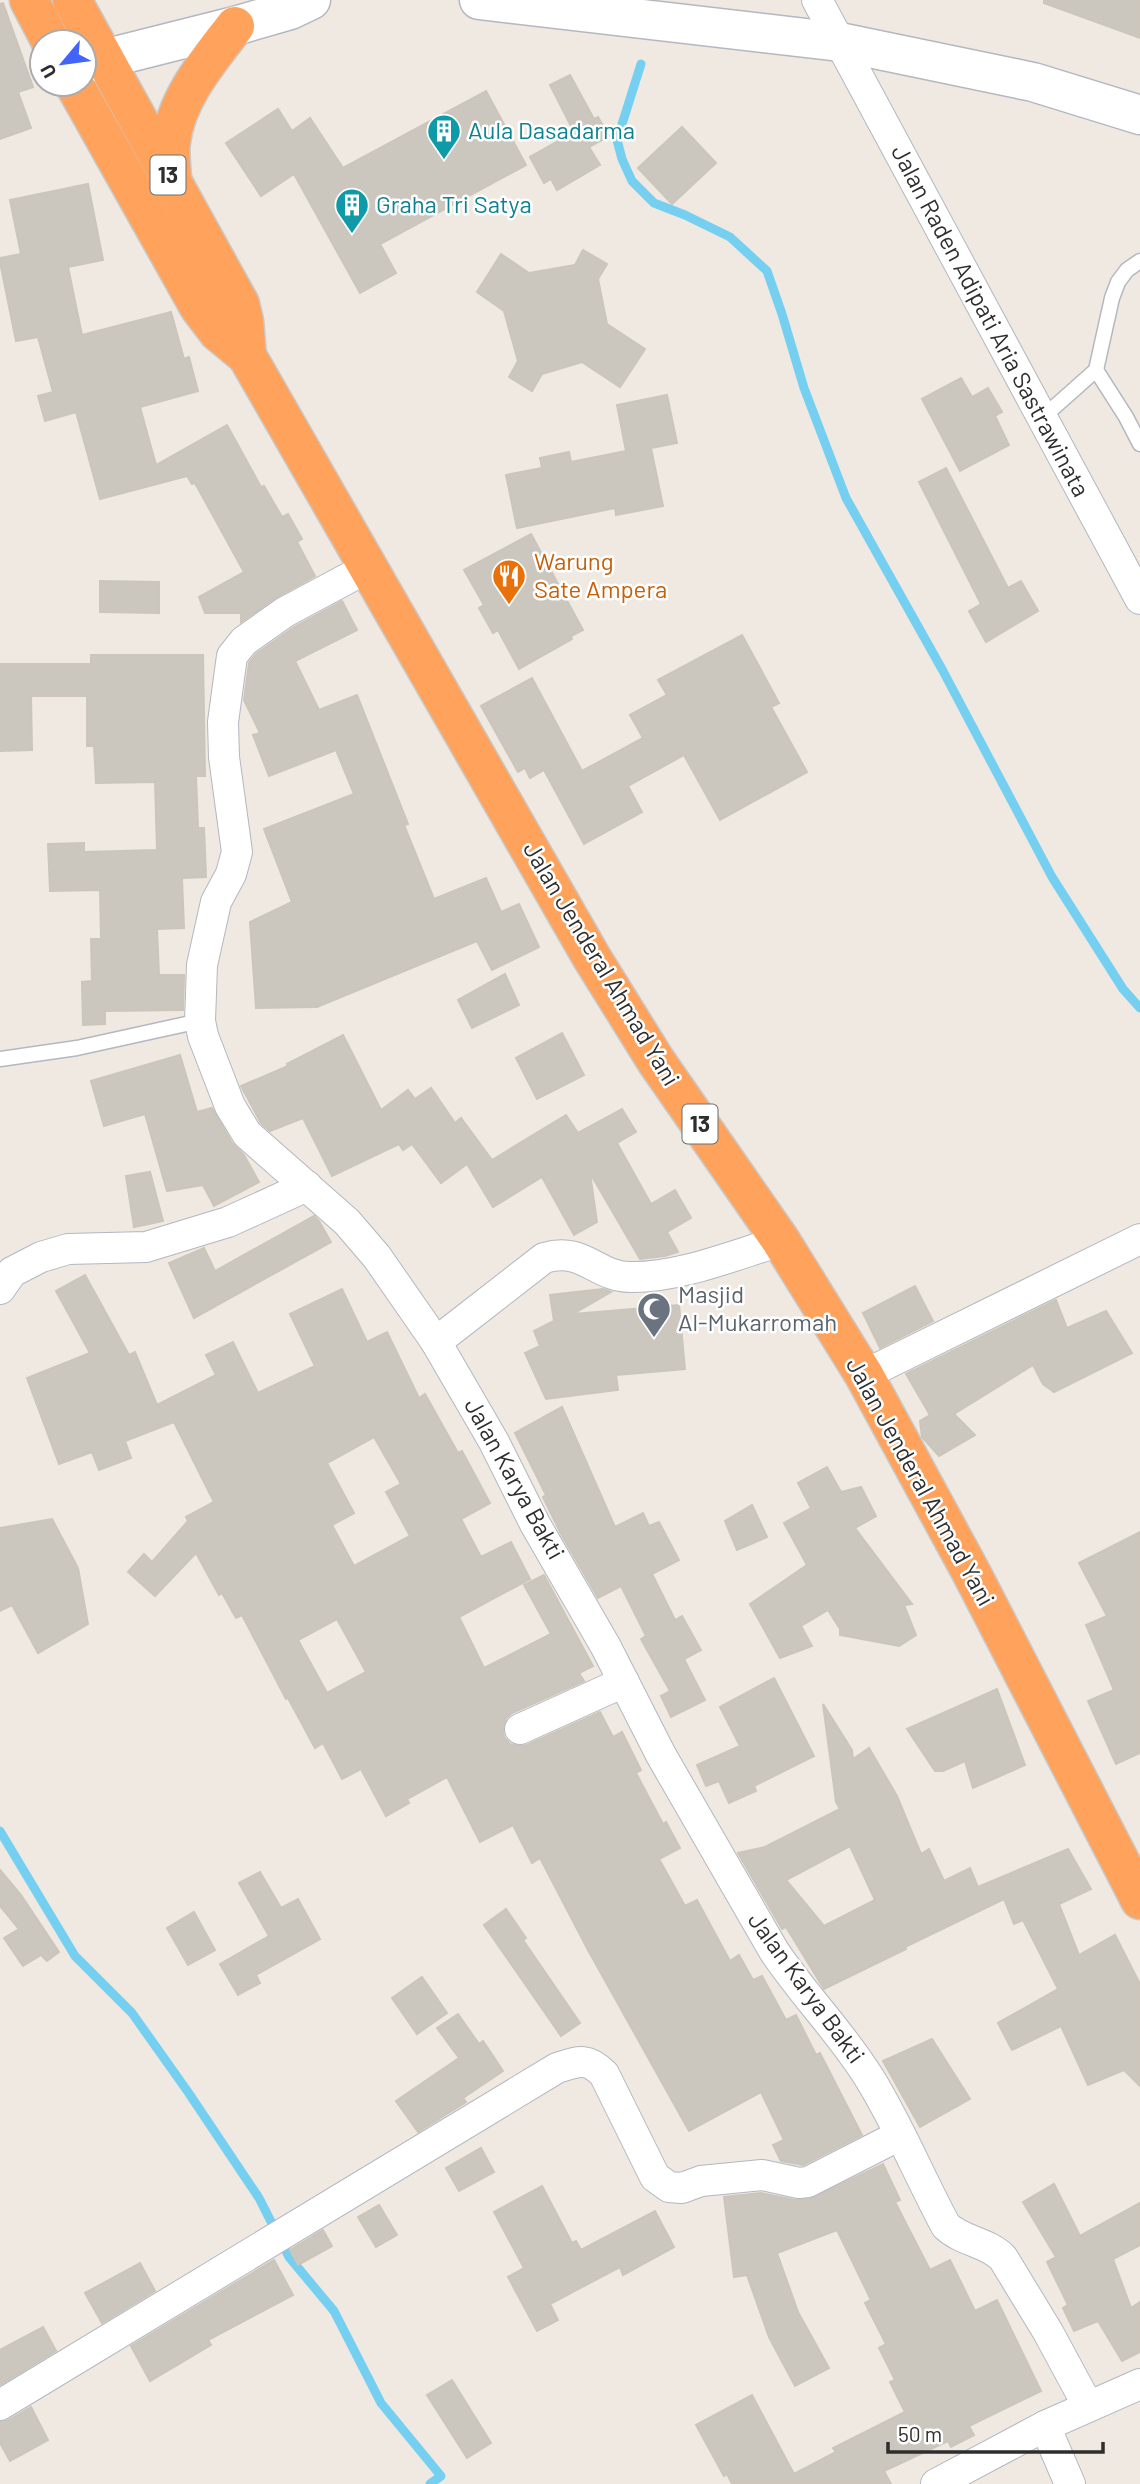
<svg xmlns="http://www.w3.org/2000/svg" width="1140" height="2484" font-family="Barlow,sans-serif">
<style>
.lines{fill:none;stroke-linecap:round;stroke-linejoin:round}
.stream{stroke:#75cff0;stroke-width:9}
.building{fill:#cbc7bf;stroke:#cbc5ba;stroke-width:2;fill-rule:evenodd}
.lane-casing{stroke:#b4b7c1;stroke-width:17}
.street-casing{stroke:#b4b7c1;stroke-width:32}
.secondary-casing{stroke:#b4b7c1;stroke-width:41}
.highway-casing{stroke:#c9c9c9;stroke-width:41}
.lane{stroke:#fff;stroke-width:14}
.street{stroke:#fff;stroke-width:30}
.secondary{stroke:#fff;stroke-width:38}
.highway{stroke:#ffa35c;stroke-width:38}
.labels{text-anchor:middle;stroke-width:5;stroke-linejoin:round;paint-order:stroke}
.shield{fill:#fff;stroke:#6d6d6d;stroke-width:2}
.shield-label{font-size:23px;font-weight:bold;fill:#2e2e2e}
.culture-label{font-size:24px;fill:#0d838f;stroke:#fff;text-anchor:start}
.street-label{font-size:24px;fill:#2e2e2e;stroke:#fff}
.food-label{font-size:24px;fill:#c56008;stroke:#fff;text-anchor:start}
.worship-label{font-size:24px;fill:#5b616d;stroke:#fff;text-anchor:start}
</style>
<rect width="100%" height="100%" fill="#efe9e1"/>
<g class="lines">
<g class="stream">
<polyline points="641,64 617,140 622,159 632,181 654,203 685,215 730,237 767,271 782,314 804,388 846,498 943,671 1052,877 1123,989 1140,1008"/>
<polyline points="0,1831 75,1956 132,2013 188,2092 259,2198 289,2257 334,2311 381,2403 441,2476 430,2484"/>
</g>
</g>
<g class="building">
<polygon points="1044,0 1140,0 1140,38 1044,3"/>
<polygon points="3,3 33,87 18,92 31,128 0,139 0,4"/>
<polygon points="570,75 594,119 598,117 609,136 589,147 600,165 557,190 551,179 544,183 530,157 574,132 550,85"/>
<polygon points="486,91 526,165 380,244 396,273 360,293 294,174 261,196 226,143 278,109 292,131 310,118 343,168"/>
<polygon points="682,127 716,163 672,204 638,168"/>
<polygon points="88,184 103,260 68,267 82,335 171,312 184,359 189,357 198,391 140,407 156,465 227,425 261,487 264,486 282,517 288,514 302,539 297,542 315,576 277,597 241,622 241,613 205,613 199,597 244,572 195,483 192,484 187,476 100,499 76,412 45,421 38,396 53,392 38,337 16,341 0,262 0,258 21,254 10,200"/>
<polygon points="583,250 607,264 598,279 607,324 645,349 620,387 582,362 542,374 532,391 509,377 518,361 504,311 477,292 501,254 529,273 575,265"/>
<polygon points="961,378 972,397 988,388 1002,412 995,416 1009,445 960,471 922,399"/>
<polygon points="667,395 677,443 651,448 663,506 616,515 615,508 517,528 506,475 542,468 540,458 569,452 571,462 626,451 617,405"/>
<polygon points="946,468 1008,588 1021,581 1038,611 986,642 969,611 981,604 919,482"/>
<polygon points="531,534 583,630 571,636 572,639 519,669 498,630 493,633 479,608 484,605 464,570"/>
<polygon points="100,581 159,582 159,613 100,612"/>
<polygon points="342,601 357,630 295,661 319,710 357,695 408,824 404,825 434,899 486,878 501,912 519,904 539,947 492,970 477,941 317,1007 256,1008 250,922 292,902 264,829 354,794 336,750 269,776 253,735 260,733 244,700 249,663 256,654 294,627"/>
<polygon points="742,635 779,703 771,707 807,772 720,820 684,755 628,786 642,812 584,844 544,770 530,778 525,768 518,772 481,706 532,678 582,771 643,738 630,715 667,695 658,680"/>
<polygon points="91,655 203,655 205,776 196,776 198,828 204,828 206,877 182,878 184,928 157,929 159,975 184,975 183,1010 105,1011 105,1024 83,1025 82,982 92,981 91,939 101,939 100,890 50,891 48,844 84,843 84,852 157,850 155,782 96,783 94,746 87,746 87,696 31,696 32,750 0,751 0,664 91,664"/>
<polygon points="505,974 519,1005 472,1028 458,1000"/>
<polygon points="562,1033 584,1075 537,1099 516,1058"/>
<polygon points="343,1035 381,1110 408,1090 415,1099 431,1088 455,1123 461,1118 492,1160 566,1115 578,1133 622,1109 636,1132 617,1143 651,1204 675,1190 691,1218 667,1232 678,1252 665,1256 640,1259 590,1173 597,1222 574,1235 542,1177 493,1207 467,1164 441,1183 412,1144 403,1150 399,1144 332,1176 303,1118 270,1131 261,1123 241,1086 288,1066 287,1064"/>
<polygon points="180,1055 197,1112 212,1108 232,1143 244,1155 259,1182 214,1206 203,1185 167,1191 145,1114 104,1126 91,1081"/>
<polygon points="150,1172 163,1221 134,1227 126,1176"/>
<polygon points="314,1216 319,1221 331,1242 194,1318 169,1263 204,1248 215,1271"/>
<path d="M85,1275L129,1355L135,1352L157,1405L216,1375L206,1355L233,1342L258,1393L315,1366L290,1314L342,1289L367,1342L387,1332L419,1398L425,1394L458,1453L462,1451L490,1503L461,1519L481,1557L511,1542L530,1579L459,1617L484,1668L551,1634L524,1585L544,1575L593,1666L579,1673L584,1681L512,1713L506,1718L503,1727L504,1737L510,1744L519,1746L527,1745L600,1712L613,1737L622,1732L641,1770L636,1773L663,1824L666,1822L680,1848L659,1859L685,1906L697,1900L730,1961L739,1955L753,1980L762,1976L786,2020L796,2015L816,2055L820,2053L862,2135L803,2165L781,2161L773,2145L784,2140L761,2092L689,2131L588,1950L540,1858L532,1863L513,1825L480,1842L447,1777L407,1799L409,1803L386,1816L361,1769L342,1779L323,1743L315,1748L288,1698L286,1699L242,1615L236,1618L222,1593L219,1595L196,1553L155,1596L128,1572L144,1554L152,1562L188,1521L186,1517L214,1502L174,1422L125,1441L131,1458L99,1470L92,1452L59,1464L27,1378L90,1353L56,1291ZM374,1437L401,1484L386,1492L410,1536L354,1566L332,1525L354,1513L327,1463ZM337,1619L366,1672L327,1693L298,1640Z"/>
<polygon points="915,1286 933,1321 880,1348 863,1313"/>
<polygon points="603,1289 611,1292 573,1314 679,1305 685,1369 616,1375 618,1390 546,1399 525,1353 540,1346 534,1331 554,1321 550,1295"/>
<polygon points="1056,1300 1067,1328 1106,1311 1132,1353 1054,1392 1043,1384 1033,1365 954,1414 975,1435 939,1456 922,1437 920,1421 930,1415 906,1374"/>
<polygon points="562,1407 615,1527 643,1513 649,1526 659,1522 679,1560 652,1574 675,1620 682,1616 701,1650 684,1659 705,1700 671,1717 661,1696 670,1691 641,1639 646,1636 621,1586 598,1598 561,1534 543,1497 546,1495 515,1433"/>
<polygon points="827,1467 841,1492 861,1487 876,1516 855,1528 912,1604 904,1605 916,1635 899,1646 840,1635 840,1629 828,1610 801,1626 812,1646 780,1658 750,1604 807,1565 784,1523 811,1508 798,1483"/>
<polygon points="752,1505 767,1537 737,1550 725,1521"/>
<polygon points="52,1519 78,1568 88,1624 38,1653 12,1605 0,1611 0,1528"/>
<polygon points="1140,1532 1140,1753 1116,1764 1088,1701 1114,1690 1086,1625 1107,1616 1079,1563"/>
<polygon points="774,1678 814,1756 754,1786 756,1791 729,1803 719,1781 706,1786 697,1765 740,1746 720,1707"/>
<polygon points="997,1689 1025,1765 973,1788 965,1761 943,1771 935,1771 907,1729"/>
<path d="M823,1704L852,1750L853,1759L869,1748L897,1796L921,1854L929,1849L944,1881L970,1868L978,1887L1068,1849L1091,1889L1059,1904L1079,1955L1115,1935L1140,1984V2086L1124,2070L1088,2085L1061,2026L1012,2050L998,2023L1058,1989L1023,1920L1014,1924L1004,1899L905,1947L906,1949L824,1989L786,1927L782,1929L738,1853L765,1847L840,1809L836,1802ZM850,1846L875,1900L824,1926L786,1880Z"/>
<polygon points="0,1870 21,1895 59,1952 47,1961 41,1955 23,1966 4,1938 19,1929 0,1906"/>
<polygon points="260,1872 281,1908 298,1899 320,1939 256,1975 260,1983 238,1995 220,1964 269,1936 239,1883"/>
<polygon points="506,1909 526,1938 523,1940 580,2023 561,2036 484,1925"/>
<polygon points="194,1912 215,1950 188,1965 167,1928"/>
<polygon points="422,1977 447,2013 417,2034 392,1998"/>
<polygon points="458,2014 479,2044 483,2041 503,2071 463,2098 466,2102 418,2132 396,2101 459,2058 437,2028"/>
<polygon points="932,2039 970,2099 920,2127 883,2061"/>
<polygon points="481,2148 494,2172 459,2191 446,2168"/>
<polygon points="883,2164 900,2200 895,2202 930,2270 950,2260 975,2311 997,2300 1041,2391 969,2426 974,2435 951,2447 948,2441 884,2471 891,2484 732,2484 727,2474 724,2476 696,2425 752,2395 794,2474 836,2452 833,2448 905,2412 890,2382 895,2380 879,2348 886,2344 865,2303 871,2300 837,2230 777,2253 798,2312 829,2368 795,2386 769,2337 747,2275 734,2277 724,2197 761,2193 795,2200 810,2199"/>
<polygon points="1054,2184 1080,2236 1140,2203 1140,2245 1113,2259 1131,2308 1140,2302 1140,2352 1122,2361 1098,2321 1074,2331 1063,2308 1068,2305 1047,2262 1056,2257 1023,2202"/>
<polygon points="542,2186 572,2243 576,2241 581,2250 655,2211 674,2247 623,2275 620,2267 550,2304 558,2320 537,2331 508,2277 524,2268 494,2212"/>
<polygon points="379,2205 397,2235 376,2247 358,2217"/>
<polygon points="323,2230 332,2246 298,2265 290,2250"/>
<polygon points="274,2260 293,2295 208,2340 211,2345 150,2381 131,2346"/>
<polygon points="140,2263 155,2291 102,2323 85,2293"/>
<polygon points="43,2327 56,2351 0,2385 0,2350"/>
<polygon points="452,2380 491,2443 467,2458 427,2395"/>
<polygon points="31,2407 48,2440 10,2461 0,2443 0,2422 9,2420"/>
</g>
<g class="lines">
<g class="lane-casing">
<g id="lane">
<polyline points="1096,370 1126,417 1140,444"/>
<polyline points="1042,418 1096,370 1112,298 1118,282 1127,270 1140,261"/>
<polyline points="0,1059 77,1048 200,1021"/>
</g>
</g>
<g class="street-casing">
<g id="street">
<polyline points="817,0 1140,599"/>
<path d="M369,567L285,612L244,641L232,656L223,722L224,757L237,852L231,874L216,902L202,965L200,1021L203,1036L230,1106L247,1134L347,1222L377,1257L436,1342L494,1442L535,1524L606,1647L661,1755L774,1951C804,1996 841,2032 870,2079C899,2126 920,2178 946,2226C963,2242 988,2242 1003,2258L1048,2332L1088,2406"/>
<polyline points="0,1289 12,1272 41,1257 68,1249 146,1247 228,1222 307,1186"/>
<path d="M436,1342L544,1258C584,1246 596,1277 630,1277C679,1278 734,1255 781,1241"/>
<polyline points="864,1375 1140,1239"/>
<polyline points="520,1729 624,1682"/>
<path d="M0,2405L557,2068C579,2061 587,2057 604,2074L655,2177L669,2187L682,2188L701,2181L762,2175L799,2183L808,2182L900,2135"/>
<polyline points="1045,2426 1070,2484"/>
<polyline points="936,2484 1045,2426 1140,2384"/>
</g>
</g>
<g class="secondary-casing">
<g id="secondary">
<polyline points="479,0 840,42 1033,82 1140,115"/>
<polyline points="84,64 235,26 290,10 311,0"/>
</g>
</g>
<g class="highway-casing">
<g id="highway">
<polyline points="29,0 51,42"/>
<polyline points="72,0 240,304 244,321 247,356"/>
<polyline points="74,84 199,307 218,332 247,356 592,958 656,1061 781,1241 864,1375 972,1574 1140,1900"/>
<path d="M172,181C172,169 169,154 171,142C176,98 209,60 235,26"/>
</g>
</g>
<use href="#lane" class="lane"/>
<use href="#street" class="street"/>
<use href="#secondary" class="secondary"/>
<use href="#highway" class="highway"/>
</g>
<defs>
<g id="building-pin" transform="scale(1.75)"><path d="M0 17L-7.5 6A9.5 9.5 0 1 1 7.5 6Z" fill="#0f9aa8" stroke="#fff"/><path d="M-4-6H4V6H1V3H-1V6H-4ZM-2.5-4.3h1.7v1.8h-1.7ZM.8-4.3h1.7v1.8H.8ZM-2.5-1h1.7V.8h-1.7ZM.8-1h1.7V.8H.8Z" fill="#fff"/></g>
<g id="restaurant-pin" transform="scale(1.75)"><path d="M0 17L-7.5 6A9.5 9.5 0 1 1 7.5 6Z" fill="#e8710a" stroke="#fff"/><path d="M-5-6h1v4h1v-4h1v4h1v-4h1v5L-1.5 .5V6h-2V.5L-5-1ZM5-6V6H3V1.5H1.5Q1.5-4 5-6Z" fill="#fff"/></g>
<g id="mosque-pin" transform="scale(1.75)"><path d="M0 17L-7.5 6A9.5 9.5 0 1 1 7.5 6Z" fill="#6b7280" stroke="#fff"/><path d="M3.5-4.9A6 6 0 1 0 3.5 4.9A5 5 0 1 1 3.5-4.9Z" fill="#fff"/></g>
</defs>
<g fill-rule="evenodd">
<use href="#building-pin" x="444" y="131"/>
<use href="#building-pin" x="352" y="205"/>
<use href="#restaurant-pin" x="509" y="576"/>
<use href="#mosque-pin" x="654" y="1309"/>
</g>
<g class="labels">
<g class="shield">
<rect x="150.5" y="155.5" width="35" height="39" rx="5"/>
<rect x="682.5" y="1104.5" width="35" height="39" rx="5"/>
</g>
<g class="shield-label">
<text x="168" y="183">13</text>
<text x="700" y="1132">13</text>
</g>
<g class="culture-label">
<text x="468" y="139">Aula Dasadarma</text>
<text x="376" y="213">Graha Tri Satya</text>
</g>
<g class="street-label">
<text transform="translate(990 321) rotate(62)" y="8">Jalan Raden Adipati Aria Sastrawinata</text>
<text transform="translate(601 964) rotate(59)" y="8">Jalan Jenderal Ahmad Yani</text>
<text transform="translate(514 1479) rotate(61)" y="8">Jalan Karya Bakti</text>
<text transform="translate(920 1482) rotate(61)" y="8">Jalan Jenderal Ahmad Yani</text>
<text transform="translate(806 1988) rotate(54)" y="8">Jalan Karya Bakti</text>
</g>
<g class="food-label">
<text x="534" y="570">Warung<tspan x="534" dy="28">Sate Ampera</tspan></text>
</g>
<g class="worship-label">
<text x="678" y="1303">Masjid<tspan x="678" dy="28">Al-Mukarromah</tspan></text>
</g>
</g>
<g transform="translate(63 63) rotate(241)"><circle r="33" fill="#ffffff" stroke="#ababab" stroke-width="2"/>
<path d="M0-5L12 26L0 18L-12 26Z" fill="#4264fb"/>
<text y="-10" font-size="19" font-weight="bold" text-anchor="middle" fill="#2e2e2e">U</text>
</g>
<path d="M888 2442v10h215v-10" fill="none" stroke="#2e2e2e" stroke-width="3.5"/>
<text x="898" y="2442" font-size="21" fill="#2e2e2e" stroke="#ffffff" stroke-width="5" paint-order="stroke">50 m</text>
</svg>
